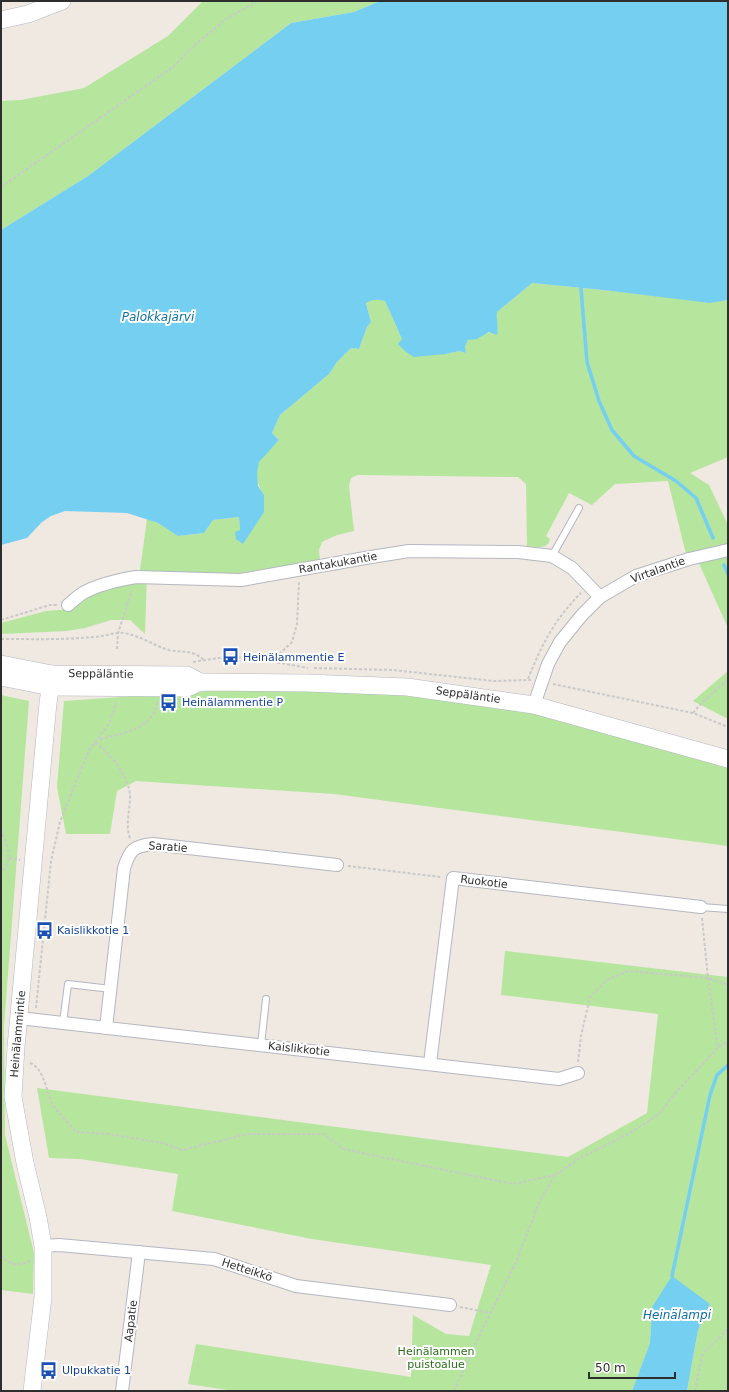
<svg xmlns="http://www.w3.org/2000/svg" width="729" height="1392" viewBox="0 0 729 1392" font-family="'DejaVu Sans',sans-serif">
<rect width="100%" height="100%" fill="#efe9e1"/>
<!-- green -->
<g fill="#b6e59e">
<path d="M201,1H380L354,12L291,23L88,176L1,230V101L21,100L84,88L168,36L202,2Z"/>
<path d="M532,283L603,290L710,302L728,300V457L690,473L709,485L728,525V548L687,558L668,481L615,484L592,505L569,493L546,536L550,539C548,550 536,547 527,546L526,484L518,477L357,475L351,478L349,486L354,531L337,535L322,542L319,550L320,560L241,573H147L145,634L130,620H111L85,628L67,631L1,634V623L46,611L74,609L89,593L131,581L140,570L147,519L158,523L178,536L204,533L213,520L239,517L240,530L236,539L264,496C258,486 253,473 259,462C262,455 273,446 279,440L272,433L280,415L329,374L337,362L351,348L359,349L367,327L371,322L366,302C373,299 378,299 385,301L402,339L446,354L459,351L466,353L465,347L468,340C479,338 487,332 498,330L496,320L497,312Z"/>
<path d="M728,552V628L697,559Z"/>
<path d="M728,671V719L693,701Z"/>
<path d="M252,688L369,690L548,715L728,768V846L334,794L136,781L117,791L110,834H66L57,787L64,701Z"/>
<path d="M1,695L29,701L4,1026L5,1135L34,1253L33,1294L1,1290Z"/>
<path d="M505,951L728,977V1391H687L698,1330L710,1304L652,1307L650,1343L632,1391H234L188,1384L196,1344L411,1377L413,1315L446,1334L469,1336L491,1265L312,1239L172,1211L178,1174L80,1159L49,1158L37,1088L568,1157L647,1113L658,1014L501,995Z"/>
</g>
<!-- water -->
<g fill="#75cff0">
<path d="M380,1H728V300L710,303L603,290L532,283L497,312C496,320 499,328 497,335L489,332L477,339L468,340L465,347L466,353L459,351L446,354L414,357L406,352L398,344L402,339L385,301C378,299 372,299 366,303L371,322L367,327L359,349L351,348L337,362L329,374L280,415L272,433L279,440L259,462L257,473L258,486L264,495V512L243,544L236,539L235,532L240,530L239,517L213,520L204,533L178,536L158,523L127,513L65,511L51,516L42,522L27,538L1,545V230L88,176L291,23L354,12Z"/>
<path d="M672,1276L710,1304L698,1330L687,1391H632L650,1343L652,1307Z"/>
</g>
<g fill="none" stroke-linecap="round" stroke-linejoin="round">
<!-- stream -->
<g stroke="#75cff0" stroke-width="3.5">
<path d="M581,288L587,362L599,401L612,430L634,456L676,481L696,498L713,538"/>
<path d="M724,565L728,574"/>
<path d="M672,1276L710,1095L717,1075L728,1065"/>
</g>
<defs>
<g id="lane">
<path d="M552,556L579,508"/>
<path d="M701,907L728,909"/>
<path d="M63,1023L68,984L111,989"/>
<path d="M261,1045L266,999"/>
</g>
<g id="street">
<path d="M68,605C73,601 78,596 83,593C99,584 118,580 136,577L241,580L371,557L409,551L518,552L552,556L572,568L600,597"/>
<path d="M534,705L548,664L560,642L582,615L600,597L636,576L689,559L728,550"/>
<path d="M19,1018L559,1079L578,1073"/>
<path d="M106,1028L124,868C130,850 133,846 153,844L337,865"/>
<path d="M430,1063L453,878L701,907"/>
<path d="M43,1246L59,1245L214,1259L296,1286L450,1305"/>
<path d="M122,1391L139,1252"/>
</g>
<g id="secondary">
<path d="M1,20L28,14L62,1"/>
<path d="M1,664L52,674L187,675L200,682"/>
<path d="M1,677L51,687L187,688L200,682L307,683L407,687L534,705L728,759"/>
<path d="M32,1391L43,1297V1246L38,1217L25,1163L13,1097L16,1047L48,703L52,674"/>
</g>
</defs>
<!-- lane casing -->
<use href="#lane" stroke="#b4b7c1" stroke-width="8"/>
<!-- street casing -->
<use href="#street" stroke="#b4b7c1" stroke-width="14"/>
<!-- secondary casing -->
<use href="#secondary" stroke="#b4b7c1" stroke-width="18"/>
<!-- path -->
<g stroke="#c9c9c9" stroke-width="2" stroke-dasharray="3 2" stroke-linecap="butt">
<path d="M1,187L173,67L196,44L226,19L258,1"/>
<path d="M1,620L50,605H57"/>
<path d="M1,639C32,639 62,640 93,637C103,637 113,632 123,633C140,635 154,646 169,650C184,653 191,649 204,660"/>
<path d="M117,649L118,633L132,590"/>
<path d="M272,661L292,642L297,624L299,581"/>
<path d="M193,662L226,657L253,658L308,668"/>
<path d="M314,668L393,670L494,681L531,680"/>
<path d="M528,679C542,644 554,620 581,593"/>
<path d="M553,684L693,713L728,727"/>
<path d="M693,713L699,706L728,679"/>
<path d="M100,739C116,735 140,731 151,717C155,713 156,708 157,703H159"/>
<path d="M95,743C110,751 130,779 130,796C130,812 125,823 130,839"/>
<path d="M1,830C7,843 14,862 1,872"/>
<path d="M9,858L20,860"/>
<path d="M348,866L441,877"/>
<path d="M702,918L708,978L718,1048"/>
<path d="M36,1008L51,861L60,822L89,750L107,727L113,713L116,702"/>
<path d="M578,1062L581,1036L590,997L607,980L628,971L708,978L728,985"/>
<path d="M30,1063C44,1068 46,1091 52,1103C57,1112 69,1123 76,1132L109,1134L163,1143L182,1150L248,1134H324L343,1149L513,1184L555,1175"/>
<path d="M1,1255C11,1265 16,1267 30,1261"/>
<path d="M460,1307L490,1313"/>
<path d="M454,1391L480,1334L516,1262L539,1203L555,1175L580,1158L628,1134L649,1121L660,1113L676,1092L718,1048L728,1041"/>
<path d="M695,1391L696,1384L703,1353L728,1329"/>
</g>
<!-- lane -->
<use href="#lane" stroke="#fff" stroke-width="6"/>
<!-- street -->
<use href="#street" stroke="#fff" stroke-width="12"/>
<!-- secondary -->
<use href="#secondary" stroke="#fff" stroke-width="17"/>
</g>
<!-- icons -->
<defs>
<symbol id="bus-bare" viewBox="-9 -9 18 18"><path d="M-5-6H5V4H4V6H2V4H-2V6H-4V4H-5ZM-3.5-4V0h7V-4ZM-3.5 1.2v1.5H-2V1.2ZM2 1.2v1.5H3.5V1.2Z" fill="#1a4fb4" stroke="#fff" stroke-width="2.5" paint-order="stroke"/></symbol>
</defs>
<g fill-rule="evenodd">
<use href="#bus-bare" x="218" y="644" width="25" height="25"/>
<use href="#bus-bare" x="156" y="690" width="25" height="25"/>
<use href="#bus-bare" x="32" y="918" width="25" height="25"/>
<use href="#bus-bare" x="36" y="1358" width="25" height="25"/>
</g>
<g text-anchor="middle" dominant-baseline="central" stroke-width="4" stroke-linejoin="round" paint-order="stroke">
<!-- street labels -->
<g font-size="11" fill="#2e2e2e" stroke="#fff">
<text transform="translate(338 563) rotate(-10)">Rantakukantie</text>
<text transform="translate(658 570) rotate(-20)">Virtalantie</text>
<text transform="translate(101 674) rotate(1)">Seppäläntie</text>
<text transform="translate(468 695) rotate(8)">Seppäläntie</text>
<text transform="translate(168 847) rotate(4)">Saratie</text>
<text transform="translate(484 882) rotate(7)">Ruokotie</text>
<text transform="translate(18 1034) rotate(-85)">Heinälammintie</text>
<text transform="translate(299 1049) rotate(6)">Kaislikkotie</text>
<text transform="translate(247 1270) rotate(18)">Hetteikkö</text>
<text transform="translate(131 1321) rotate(-83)">Aapatie</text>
</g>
<!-- transit labels -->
<g font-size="11" fill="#164399" stroke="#fff" text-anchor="start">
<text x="243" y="657">Heinälammentie E</text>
<text x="182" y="702">Heinälammentie P</text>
<text x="57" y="930">Kaislikkotie 1</text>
<text x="62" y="1370">Ulpukkatie 1</text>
</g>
<!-- park labels -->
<g font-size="11" fill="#2c6e1b" stroke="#fff">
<text x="436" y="1351">Heinälammen<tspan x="436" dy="13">puistoalue</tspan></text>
</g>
<!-- water labels -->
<g font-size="12" font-style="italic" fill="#0d6fa3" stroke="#fff">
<text x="158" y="317">Palokkajärvi</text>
<text x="677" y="1315">Heinälampi</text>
</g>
</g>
<!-- border -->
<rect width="729" height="1392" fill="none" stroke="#2e2e2e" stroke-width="4"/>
<!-- scale -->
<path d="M589 1372v6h86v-6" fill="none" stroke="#2e2e2e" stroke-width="2"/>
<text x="595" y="1372" font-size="12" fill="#2e2e2e" stroke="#ffffff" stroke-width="3" paint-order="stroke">50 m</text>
</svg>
